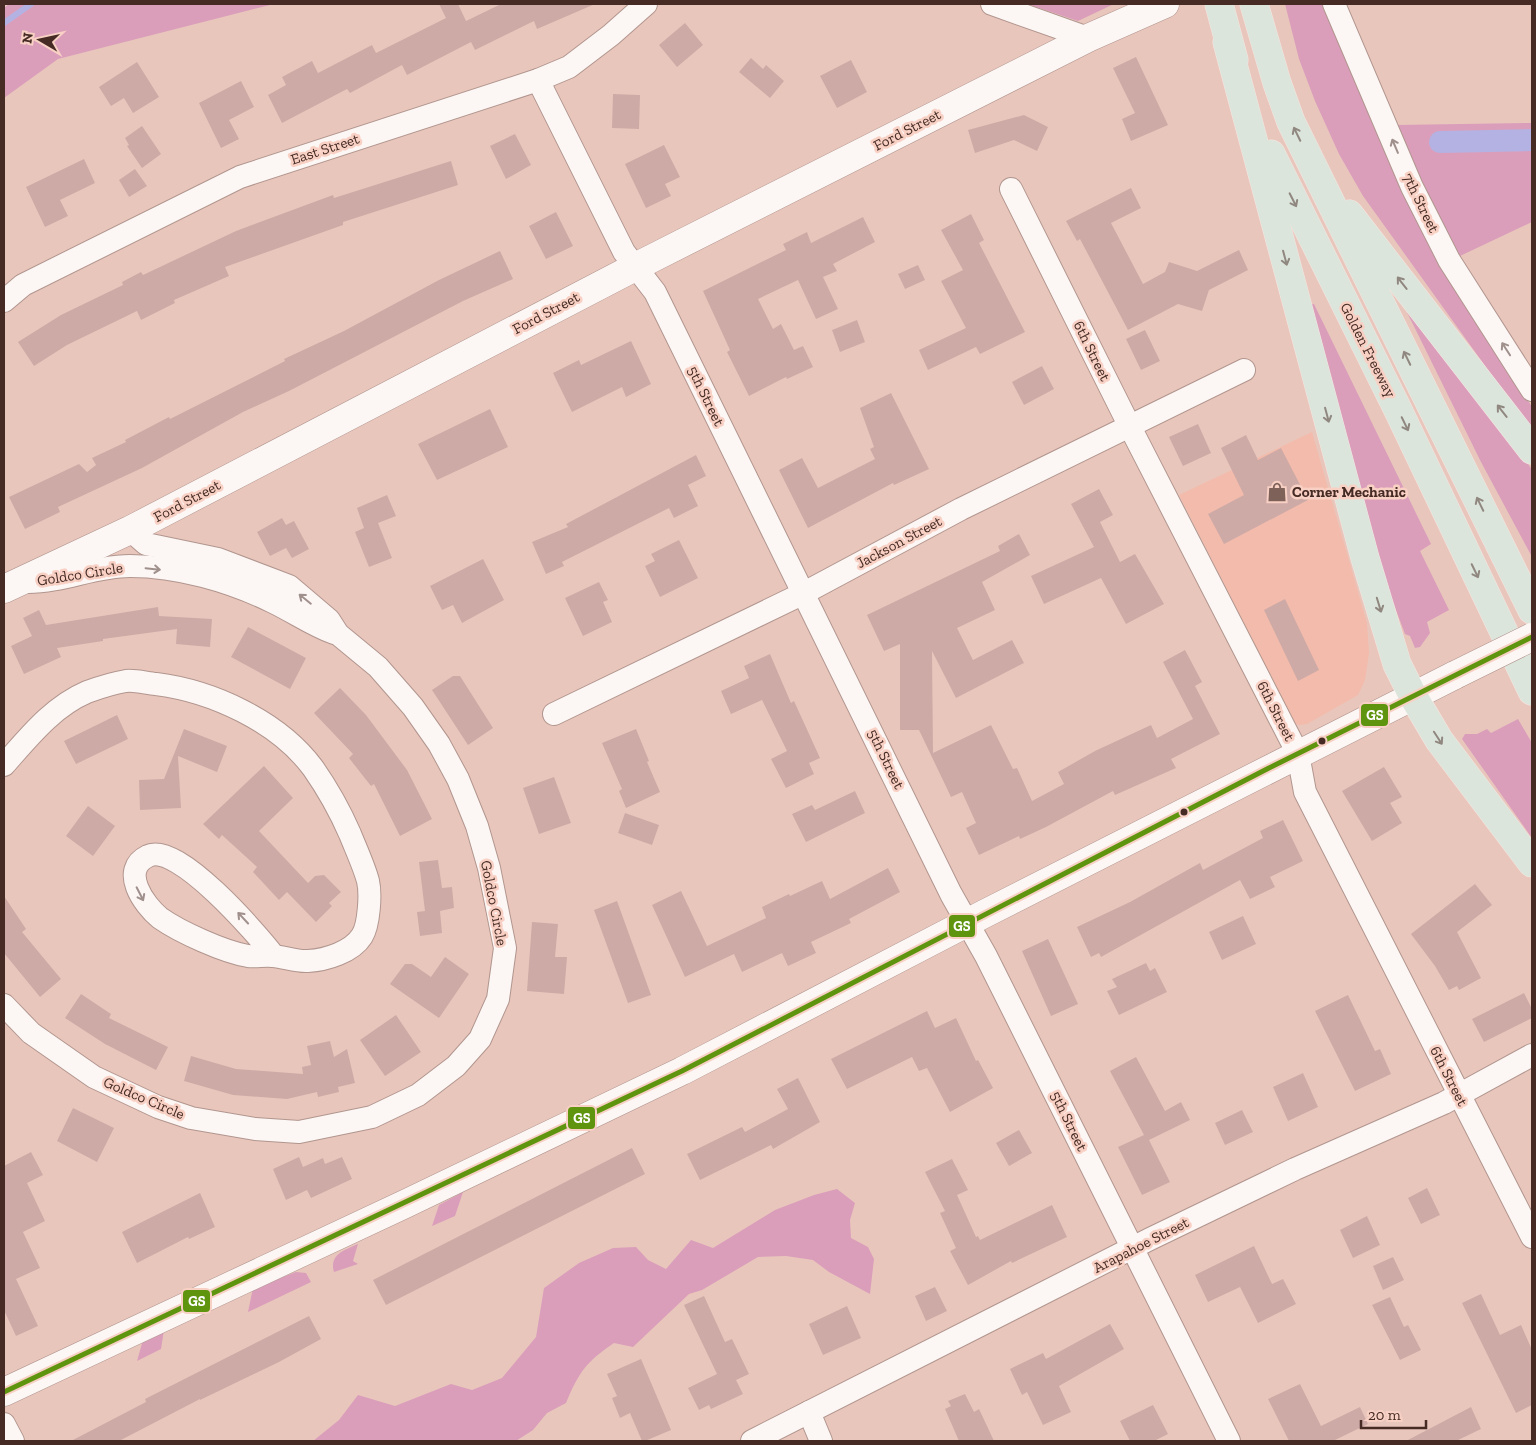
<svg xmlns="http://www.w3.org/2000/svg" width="1536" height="1445" viewBox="0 0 1536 1445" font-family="'Zilla Slab',serif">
<rect width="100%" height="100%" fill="#e9c6bc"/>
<!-- built -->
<path fill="#f3bbab" d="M1312,432L1367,623L1369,653L1365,680L1358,695L1307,724L1300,725L1295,724L1179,495Z"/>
<!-- green -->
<g fill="#da9ebb">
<path d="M9,4H274L58,59L4,98V8Z"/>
<path d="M1027,4H1114L1078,21Z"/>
<path d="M1285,4H1323L1472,311L1532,407V431L1363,196L1339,154L1315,101L1299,59Z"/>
<path d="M1532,123V222L1460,256L1426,194L1396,125Z"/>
<path d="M1397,292L1510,436L1532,470V557L1481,462Z"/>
<path d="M1314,304L1431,544L1420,551L1449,610L1427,622L1430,633L1420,647L1415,648L1410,636L1405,634L1371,544L1308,305Z"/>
<path d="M1518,719L1532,743V838L1462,739L1465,734H1477L1487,729L1491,733Z"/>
<path d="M837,1189L855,1203L850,1220L851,1238L868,1247L874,1259L870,1294L829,1272L813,1260L786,1256L758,1257L702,1290L689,1294L633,1347L614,1343C586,1362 579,1372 566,1403L547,1413L533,1430L516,1441H313L339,1420L358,1395L395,1406L451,1384L472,1390L502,1378L536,1337L544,1288L579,1263L613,1248L636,1247L648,1260L666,1269L691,1240L713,1248L775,1210L814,1195Z"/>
<path d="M463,1192L455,1216L432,1226L439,1205Z"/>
<path d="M358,1244L353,1261L358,1264L334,1272C329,1254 345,1250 358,1244Z"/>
<path d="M296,1272L306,1273L311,1282L248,1312L253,1288Z"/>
<path d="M164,1330L161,1349L137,1361L143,1340Z"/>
</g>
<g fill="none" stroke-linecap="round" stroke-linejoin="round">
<!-- stream -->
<path stroke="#b4b2e2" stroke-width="6" d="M4,23L31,4"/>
<!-- canal -->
<path stroke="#b4b2e2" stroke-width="22" d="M1440,142L1532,140"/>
</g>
<!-- building -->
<g fill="#ceaaa7">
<path d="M439,4H458L466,21L501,4H595L537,29L534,21L475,50L471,42L407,75L402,65L350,93L347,89L282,123L268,95L286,85L282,77L312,61L318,73L372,45L376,53L446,18Z"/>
<path d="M685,23L703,45L677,67L659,45Z"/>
<path d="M1136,57L1168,125L1131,141L1122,119L1135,113L1113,68Z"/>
<path d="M751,58L763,69L766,65L784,81L770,98L739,72Z"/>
<path d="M851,60L867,92L837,108L820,76Z"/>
<path d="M137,62L159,97L133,113L124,98L111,106L99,87Z"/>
<path d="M241,81L254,107L229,120L239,139L221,148L199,103Z"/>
<path d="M613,94L640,95L639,129L612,128Z"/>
<path d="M1024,115L1048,127L1037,151L1014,140L975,153L968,130Z"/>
<path d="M142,126L161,154L142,168L127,146L129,145L125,138Z"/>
<path d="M515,134L531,165L506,179L490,146Z"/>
<path d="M664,145L680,177L665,184L671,196L646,208L625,164Z"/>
<path d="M84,159L95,183L60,200L68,216L45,227L26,187Z"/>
<path d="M451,161L458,185L343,222V225L225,267L229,276L174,300L175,303L141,320L137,311L67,345L34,366L18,342L61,315L123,285L122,282L141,272L143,275L236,231L333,195L334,198Z"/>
<path d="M135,169L147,186L129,197L119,180Z"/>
<path d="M1131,188L1141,208L1111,223L1143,284L1165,272L1169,262L1197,271L1239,250L1248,270L1209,290L1202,311L1178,304L1128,330L1080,239L1077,241L1066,221Z"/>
<path d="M556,212L573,246L546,259L529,226Z"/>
<path d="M971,214L984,240L979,243L1025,332L980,354L976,347L928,370L919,350L966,328L941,281L963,270L941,230Z"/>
<path d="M863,217L875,242L833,264L837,271L823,277L838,309L816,319L798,280L758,299L773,329L781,324L794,350L803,346L813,367L787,379L786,377L749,396L727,352L730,350L703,291L786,250L783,244L807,232L811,243Z"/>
<path d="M500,251L513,279L463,301L289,391L243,412L142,468L58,507L60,512L25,529L9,497L79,464L87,472L96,465L92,458L126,442L125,440L169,417L170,419L285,361L284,359L344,331L439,280Z"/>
<path d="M918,265L925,280L905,289L898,274Z"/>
<path d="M857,320L865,342L840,352L832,330Z"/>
<path d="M1145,330L1160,361L1141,370L1126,339Z"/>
<path d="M631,341L651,384L626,397L622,387L572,412L553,373L579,360L581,365Z"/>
<path d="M1042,366L1054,389L1024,405L1012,382Z"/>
<path d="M891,393L929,469L894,485L893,483L808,528L779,470L802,458L818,488L875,459L870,449L874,447L860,408Z"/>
<path d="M490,409L508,447L437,480L418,444Z"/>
<path d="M1198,424L1211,453L1183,466L1169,437Z"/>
<path d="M1246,435L1258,460L1281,448L1308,500L1224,544L1208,514L1244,495L1221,448Z"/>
<path d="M696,455L706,476L688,485L698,506L674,518L669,508L562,562L564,566L546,574L532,542L568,527L566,524Z"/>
<path d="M1099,489L1113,515L1100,522L1120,562L1135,554L1164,604L1126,624L1101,578L1044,604L1031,576L1094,547L1071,504Z"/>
<path d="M387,495L396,516L378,523L392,558L369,567L355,532L364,528L357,508Z"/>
<path d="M282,518L286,525L294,521L309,549L292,558L286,548L270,556L257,532Z"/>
<path d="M1019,534L1030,555L982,582L995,610L957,628L973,660L1012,640L1024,663L956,698L932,651L933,753L991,725L1013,769L1017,768L1032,801L1064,784L1058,772L1095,751L1151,725L1157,738L1193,719L1163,662L1185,650L1202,682L1195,686L1220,734L1171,759L1176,768L1115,795L1113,791L1046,827L1020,839L1019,836L979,855L966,828L976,823L962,792L951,797L919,730H900V644L884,651L867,615L1000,551L998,546Z"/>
<path d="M679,540L698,578L660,597L645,566L655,561L651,554Z"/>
<path d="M483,559L504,600L462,623L453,605L442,610L430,586Z"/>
<path d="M599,582L608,600L603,602L612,622L583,636L565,598Z"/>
<path d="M1285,599L1319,670L1298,681L1264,610Z"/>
<path d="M158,607L159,616L212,619L210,647L176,644L177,629L103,639V641L57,648L61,657L24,674L11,646L32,636L23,618L39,610L46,625Z"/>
<path d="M248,627L306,658L290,689L231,657Z"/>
<path d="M770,654L791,703L794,701L820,758L809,763L814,774L786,788L771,759L787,751L762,700L731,714L721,691L749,678L744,666Z"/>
<path d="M453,676H460L493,728L468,745L432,690Z"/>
<path d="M340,688L366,715L407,770L432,819L400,836L374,784L371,786L349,758L353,754L314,713Z"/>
<path d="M117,715L128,739L76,764L64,741Z"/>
<path d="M184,729L227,746L217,772L178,756L181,808L140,810L139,780L164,779Z"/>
<path d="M636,729L649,761L647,762L660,792L626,808L619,791L622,789L602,743Z"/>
<path d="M264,766L293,798L259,831L308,883L315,876L324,875L341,892L329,903L332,906L316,922L287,892L279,900L253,872L257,867L222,835L219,839L203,824Z"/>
<path d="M1384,767L1402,797L1390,803L1402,823L1372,841L1342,791Z"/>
<path d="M554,777L571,823L539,834L523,788Z"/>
<path d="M855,791L865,813L806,842L792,814L812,805L815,810Z"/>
<path d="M88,806L115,826L93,856L66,836Z"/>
<path d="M625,813L659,825L652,845L618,833Z"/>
<path d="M1283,820L1303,861L1270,877L1275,887L1250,899L1240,880L1101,957L1099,953L1091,957L1077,927L1130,902L1200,863L1203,870L1263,838L1260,831Z"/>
<path d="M438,860L442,888L452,887L454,908L440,911L442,933L420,936L417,912L425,911L419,862Z"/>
<path d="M888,868L900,892L849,919L851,923L811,942L816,953L788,966L782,953L742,972L734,954L685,977L652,905L681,891L707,946L766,918L762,907L789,894L790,896L822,881L830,899Z"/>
<path d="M1475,884L1492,905L1457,932L1481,978L1459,990L1457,986L1449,990L1435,966L1411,934Z"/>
<path d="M4,896L26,929L22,932L61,979L40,997L4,953Z"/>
<path d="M617,901L651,995L628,1003L594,910Z"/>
<path d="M1243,916L1256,944L1222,960L1209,932Z"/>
<path d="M532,922L558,924L555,957H567L564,994L527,991Z"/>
<path d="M1048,939L1078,1004L1051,1016L1022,951Z"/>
<path d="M445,957L469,974L439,1018L390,984L405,964H412L431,977Z"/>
<path d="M1146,963L1150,971L1155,968L1167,992L1119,1015L1107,991L1117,987L1112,979Z"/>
<path d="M1524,993L1532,1009V1018L1484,1042L1472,1019Z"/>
<path d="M81,994L111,1014L109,1018L168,1047L156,1070L105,1044L65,1018Z"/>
<path d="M1348,995L1375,1051L1380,1049L1391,1074L1355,1091L1315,1011Z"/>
<path d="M927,1011L935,1028L956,1018L976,1061L978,1060L993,1088L950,1112L927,1068L919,1071L912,1057L847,1089L831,1059Z"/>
<path d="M396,1015L421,1052L385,1076L360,1040Z"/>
<path d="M330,1041L334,1057L347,1049L355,1083L338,1087L339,1092L318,1097L317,1092L287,1099L233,1095L184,1081L191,1056L236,1069L303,1074L302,1067L311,1065L307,1046Z"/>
<path d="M1136,1057L1165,1111L1181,1102L1190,1120L1149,1140L1170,1182L1142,1195L1118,1147L1144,1135L1110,1071Z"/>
<path d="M1303,1073L1318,1107L1288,1121L1273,1087Z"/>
<path d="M798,1078L820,1122L773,1149L771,1145L700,1180L687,1154L742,1127L745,1132L788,1109L777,1089Z"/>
<path d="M73,1108L114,1128L97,1162L57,1141Z"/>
<path d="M1242,1110L1253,1132L1225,1145L1215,1123Z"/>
<path d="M1019,1130L1032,1153L1009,1166L996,1143Z"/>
<path d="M632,1148L645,1174L386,1305L373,1280Z"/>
<path d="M31,1152L43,1175L27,1183L45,1221L23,1232L40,1268L16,1279L38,1326L16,1336L4,1310V1166Z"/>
<path d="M299,1157L303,1167L323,1158L325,1164L342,1157L352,1179L311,1198L307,1190L286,1200L273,1169Z"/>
<path d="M952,1159L968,1190L957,1195L976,1237L978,1236L980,1240L1052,1205L1067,1237L1012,1263L1011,1261L968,1285L950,1251L956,1248L940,1213L945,1211L925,1172Z"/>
<path d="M1427,1188L1440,1215L1421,1224L1408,1198Z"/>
<path d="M200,1193L215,1227L189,1239L188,1237L137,1263L122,1232Z"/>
<path d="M1367,1216L1380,1245L1353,1258L1340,1230Z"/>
<path d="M1254,1246L1272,1284L1283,1279L1296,1304L1258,1323L1240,1287L1208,1302L1195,1275Z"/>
<path d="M1393,1257L1404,1280L1383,1290L1373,1266Z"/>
<path d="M935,1287L947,1311L926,1321L915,1296Z"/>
<path d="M1481,1294L1500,1335L1521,1325L1532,1350V1405L1516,1413L1462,1303Z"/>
<path d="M704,1296L725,1342L732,1339L749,1374L736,1380L743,1394L711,1409L709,1405L699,1410L688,1388L717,1374L684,1305Z"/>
<path d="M1390,1297L1404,1327L1408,1325L1421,1350L1400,1360L1372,1305Z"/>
<path d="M847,1306L861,1338L823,1355L809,1324Z"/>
<path d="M309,1316L321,1339L279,1362L200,1400V1399L119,1441H71L146,1402L145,1399Z"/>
<path d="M1110,1324L1124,1349L1059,1386L1071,1412L1043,1425L1027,1392L1022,1395L1010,1369L1043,1353L1046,1359Z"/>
<path d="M641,1359L671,1430L645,1441H642L630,1413L620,1418L612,1398L617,1396L607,1374Z"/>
<path d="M1300,1384L1321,1426L1360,1407L1368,1424L1333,1441H1289L1268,1399Z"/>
<path d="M965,1394L974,1412L979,1409L994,1441H959L945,1409L951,1406L948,1401Z"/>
<path d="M1153,1405L1168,1434L1154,1441H1130L1120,1421Z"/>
<path d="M1471,1407L1481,1429L1456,1441H1406Z"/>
</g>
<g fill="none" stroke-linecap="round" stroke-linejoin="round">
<defs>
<g id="street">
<path d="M992,4L1088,38"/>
<path d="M1334,4L1412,187L1449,260L1532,390"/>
<path d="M538,80L624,252L655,292L951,894L986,956L1229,1441"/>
<path d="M1011,189L1129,425L1298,754L1305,792L1532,1237"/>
<path d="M4,301L23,285L240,177L538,80L569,67L611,35L646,4"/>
<path d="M28,582C63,582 95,566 130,566C178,566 230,581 273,602C294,612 312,625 334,633"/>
<path d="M554,714L804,593L961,509L1244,370"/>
<path d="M4,765C28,738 52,707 87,692C98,688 113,683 126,681C135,680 146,683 156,684C212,691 278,721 313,768C327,788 340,811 350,834C356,849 364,866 368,881C371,894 369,925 362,936C352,952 326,960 308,961C297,962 285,957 273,956C265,955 256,957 248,956C224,952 180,932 160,918C144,905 119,870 148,856C177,841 257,934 274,956"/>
<path d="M4,1005L31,1033L94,1077L158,1107L191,1118L255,1129L299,1132L372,1117L418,1095L456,1066L480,1039L498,999L505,948L489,868L477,826L458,779L439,744L413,707L378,667L338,634L329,620L289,586L218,559L146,544L130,530"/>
<path d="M809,1412L821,1441"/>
<path d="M4,1424L13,1441"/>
<path d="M752,1441L1150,1239L1295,1169L1444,1103L1532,1055"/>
</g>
<g id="secondary">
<path d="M4,589L130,530L637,266L1088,38L1165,4"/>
<path d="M4,1392L405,1204L682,1071L984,914L1455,675"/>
</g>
<g id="highway">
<path d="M1219,4L1234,60"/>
<path d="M1254,4L1277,83L1291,122L1532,610"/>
<path d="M1227,42L1365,558L1397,664L1413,696L1439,740L1532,863"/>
<path d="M1271,154L1398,410L1532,691"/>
<path d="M1349,214L1532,450"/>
</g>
</defs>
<!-- street casing -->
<use href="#street" stroke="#b1968e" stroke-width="24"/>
<!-- secondary casing -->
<use href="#secondary" stroke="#b1968e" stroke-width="29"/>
<!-- highway casing -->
<use href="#highway" stroke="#f5e5e1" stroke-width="29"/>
<!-- street -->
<use href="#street" stroke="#fcf6f5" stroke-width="22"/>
<!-- secondary -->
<use href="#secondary" stroke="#fcf6f5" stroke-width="28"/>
<!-- highway -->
<use href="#highway" stroke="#dce5db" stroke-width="28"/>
<defs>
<path id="secondary-bridge" d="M1455,675L1532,637"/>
</defs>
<!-- secondary-bridge casing -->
<use href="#secondary-bridge" stroke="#b1968e" stroke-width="29" stroke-linecap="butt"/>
<!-- secondary-bridge -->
<use href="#secondary-bridge" stroke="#fcf6f5" stroke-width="28"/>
<defs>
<path id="bus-1" d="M4,1392L682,1071L1267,769L1532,637"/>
</defs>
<!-- bus-1 casing -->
<use href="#bus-1" stroke="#f8d0c4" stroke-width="9"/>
<!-- bus-1 -->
<use href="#bus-1" stroke="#5f940f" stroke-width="5"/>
</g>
<!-- one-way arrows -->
<defs><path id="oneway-shaft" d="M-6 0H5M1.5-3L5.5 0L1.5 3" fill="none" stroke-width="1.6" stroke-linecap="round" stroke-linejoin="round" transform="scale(1.25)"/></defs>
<g stroke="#908880">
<use href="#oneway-shaft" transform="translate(1297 134) rotate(-116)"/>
<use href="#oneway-shaft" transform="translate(1293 200) rotate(63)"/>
<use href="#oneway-shaft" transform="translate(1285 258) rotate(75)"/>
<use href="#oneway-shaft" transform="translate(1402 283) rotate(-128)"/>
<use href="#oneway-shaft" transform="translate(1407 358) rotate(-116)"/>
<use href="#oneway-shaft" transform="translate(1502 411) rotate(-128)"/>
<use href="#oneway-shaft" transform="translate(1327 415) rotate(75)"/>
<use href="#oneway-shaft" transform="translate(1405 424) rotate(64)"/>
<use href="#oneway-shaft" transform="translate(1480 504) rotate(-116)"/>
<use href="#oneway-shaft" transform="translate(1475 571) rotate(64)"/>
<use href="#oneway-shaft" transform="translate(1379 605) rotate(73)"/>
<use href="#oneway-shaft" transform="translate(1438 738) rotate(57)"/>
</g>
<g stroke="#a0908c">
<use href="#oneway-shaft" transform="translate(1395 146) rotate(-113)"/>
<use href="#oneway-shaft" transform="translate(1506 349) rotate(-123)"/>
<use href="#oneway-shaft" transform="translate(153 569) rotate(6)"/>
<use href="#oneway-shaft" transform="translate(305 599) rotate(-141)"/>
<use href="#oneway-shaft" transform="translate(140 894) rotate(63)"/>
<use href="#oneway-shaft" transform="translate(243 918) rotate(-133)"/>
</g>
<!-- icons -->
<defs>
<symbol id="shop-bare" viewBox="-9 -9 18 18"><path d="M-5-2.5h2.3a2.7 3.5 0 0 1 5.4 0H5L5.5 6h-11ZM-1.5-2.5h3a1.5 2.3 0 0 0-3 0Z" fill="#7e6159" stroke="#f8d0c4" stroke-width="2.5" paint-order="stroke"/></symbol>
</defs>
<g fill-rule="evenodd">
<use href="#shop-bare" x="1263" y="478" width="28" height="28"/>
</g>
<!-- markers -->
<g fill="#452b24" stroke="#f8d0c4" stroke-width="2">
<circle cx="1322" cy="741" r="4.5"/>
<circle cx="1184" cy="812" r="4.5"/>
</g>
<g text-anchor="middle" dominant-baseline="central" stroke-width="5" stroke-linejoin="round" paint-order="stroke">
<!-- street labels -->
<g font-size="15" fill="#452b24" stroke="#f8d0c4">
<text transform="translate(907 130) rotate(-27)">Ford Street</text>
<text transform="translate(325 149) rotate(-18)">East Street</text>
<text transform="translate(1421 203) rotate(64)">7th Street</text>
<text transform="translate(546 313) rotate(-28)">Ford Street</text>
<text transform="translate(1368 350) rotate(63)">Golden Freeway</text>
<text transform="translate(1092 351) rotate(64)">6th Street</text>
<text transform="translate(706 396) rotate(64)">5th Street</text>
<text transform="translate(187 501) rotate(-28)">Ford Street</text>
<text transform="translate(899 542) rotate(-28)">Jackson Street</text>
<text transform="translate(80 574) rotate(-9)">Goldco Circle</text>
<text transform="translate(1276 711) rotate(63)">6th Street</text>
<text transform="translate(886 759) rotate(64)">5th Street</text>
<text transform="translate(494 903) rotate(79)">Goldco Circle</text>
<text transform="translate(1449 1076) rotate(63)">6th Street</text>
<text transform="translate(144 1098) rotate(23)">Goldco Circle</text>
<text transform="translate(1069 1121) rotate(64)">5th Street</text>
<text transform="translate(1141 1245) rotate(-27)">Arapahoe Street</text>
</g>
<!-- poi labels -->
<g font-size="15" font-weight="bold" fill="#452b24" stroke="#f8d0c4" text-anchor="start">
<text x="1292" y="492">Corner Mechanic</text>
</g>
</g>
<g stroke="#f8d0c4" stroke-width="2">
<rect x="1360" y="703" width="29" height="24" rx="5" fill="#5f940f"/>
<rect x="948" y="914" width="28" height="24" rx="5" fill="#5f940f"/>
<rect x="567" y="1106" width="29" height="24" rx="5" fill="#5f940f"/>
<rect x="182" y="1289" width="29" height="24" rx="5" fill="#5f940f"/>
</g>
<g font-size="14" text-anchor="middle" font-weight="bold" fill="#fff">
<text x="1375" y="720">GS</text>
<text x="962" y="931">GS</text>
<text x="582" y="1123">GS</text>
<text x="197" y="1306">GS</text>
</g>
<!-- border -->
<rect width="1536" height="1445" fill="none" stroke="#452b24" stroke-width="10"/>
<!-- north arrow -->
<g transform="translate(40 40) rotate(279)" stroke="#f8d0c4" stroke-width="4" paint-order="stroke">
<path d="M0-4L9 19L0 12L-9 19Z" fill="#452b24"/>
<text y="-8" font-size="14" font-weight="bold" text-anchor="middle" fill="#452b24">N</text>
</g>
<!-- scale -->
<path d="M1361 1420v8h65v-8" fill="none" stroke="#452b24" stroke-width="2.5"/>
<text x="1368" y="1420" font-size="15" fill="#452b24" stroke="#f8d0c4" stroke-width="4" paint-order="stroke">20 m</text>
</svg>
